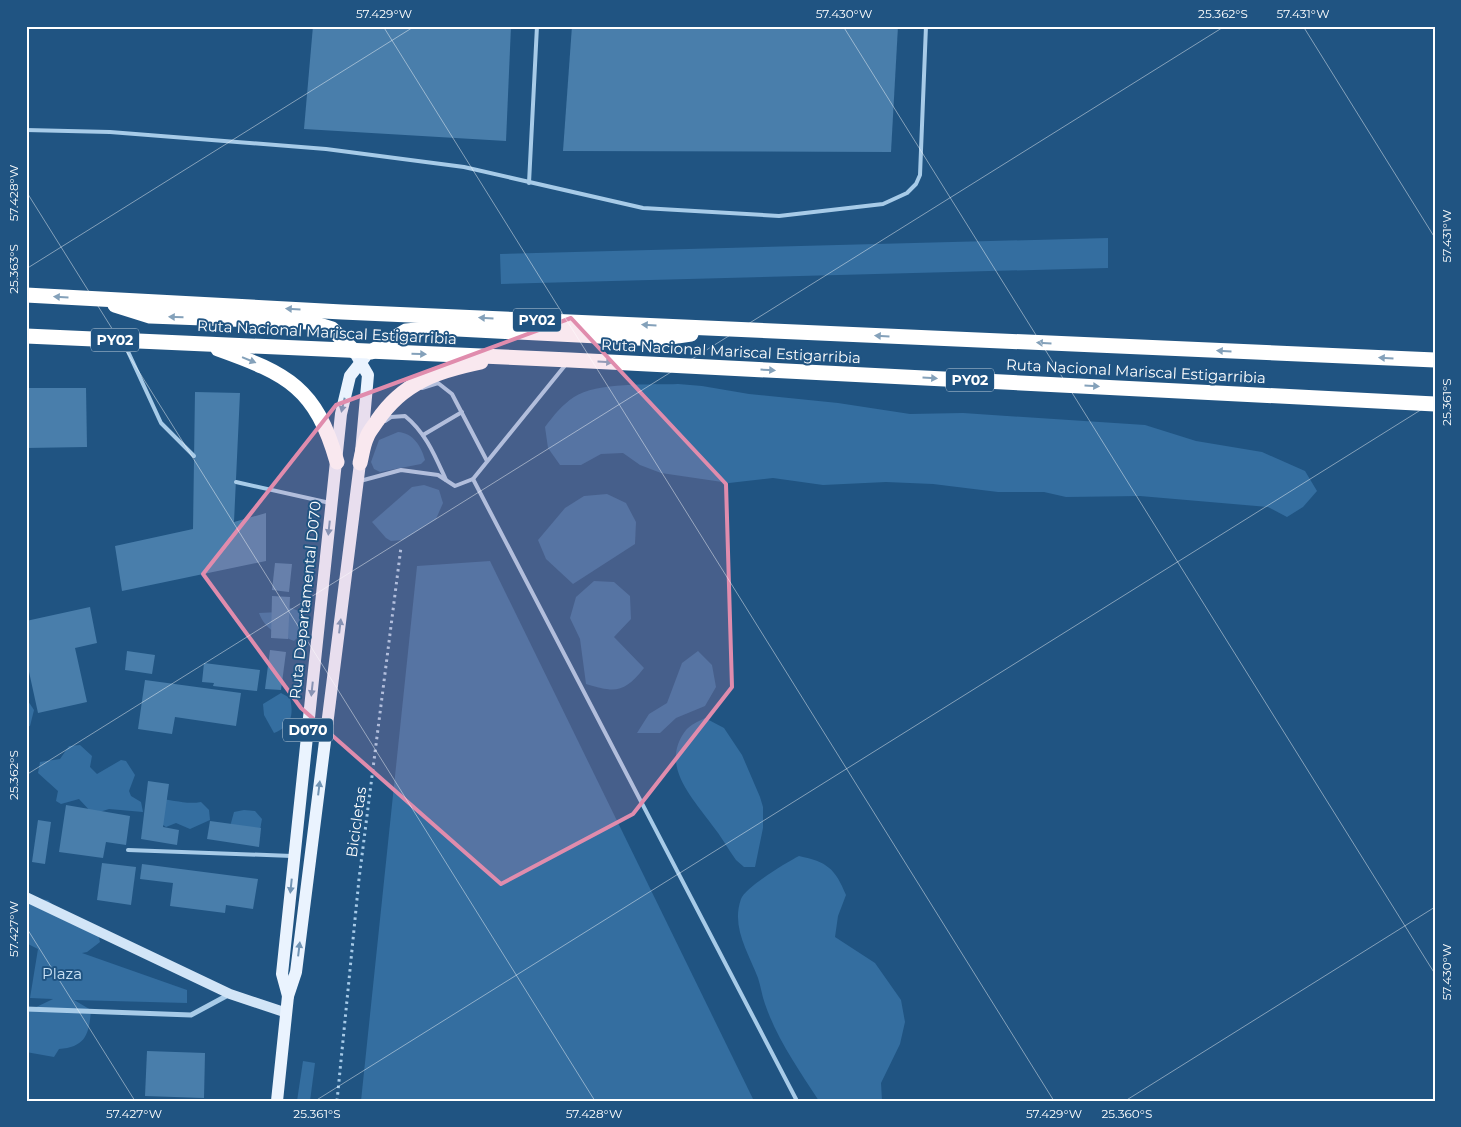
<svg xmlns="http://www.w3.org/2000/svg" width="1461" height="1127" viewBox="0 0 1461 1127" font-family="Montserrat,sans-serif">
<rect width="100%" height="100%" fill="#205482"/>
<!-- green -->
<g fill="#346ea0">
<path d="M1108,238V268L501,284L500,254Z"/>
<path d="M678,384L702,386L749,394L838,403L910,414L963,413L1145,425L1196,441L1262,452L1305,471L1317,491L1303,507L1287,517L1268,507L1140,496L1066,497L1044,492H998L933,484L886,482L823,485L773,478L729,483L661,473L640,465L623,453L601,454L581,465H560L548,448L545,427C554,415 562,405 574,397C596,382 651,385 678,384Z"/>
<path d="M398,432C413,433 421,446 425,460L421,464L380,472L374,469L371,462L379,440Z"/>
<path d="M424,485L439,490L443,503L436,519L403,540L391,541L386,538L372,522L412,487Z"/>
<path d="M607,494L626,503L636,522L635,544L573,584L546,559L538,540L565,508L584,496Z"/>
<path d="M490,561L754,1101H361L417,566Z"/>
<path d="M594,581L614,582L630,596L631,619L614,637L644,668C624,693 616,693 586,684L580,639L570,618L576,597Z"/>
<path d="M288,607L299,611L302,621V633L294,641C278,634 265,630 259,613L279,612Z"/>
<path d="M698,651L712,665L716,687L705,706L676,718L660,733H637L649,714L667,703L682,663Z"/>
<path d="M281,693L290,698C294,716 291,726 274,733L264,715L263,704Z"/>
<path d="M26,698L34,710L30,726L26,727Z"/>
<path d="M705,718L724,728L742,755L760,797L763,807V828L755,867H744L736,860C728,849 721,836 712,825C692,797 659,765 686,730C690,725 699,721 705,718Z"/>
<path d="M80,745L92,756L90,767L97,774L121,760L126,761L135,775L129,791L131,796L141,802L143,812L109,809L93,814L79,799L61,804L56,801L58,791L38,773L40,762L60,759L69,746Z"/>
<path d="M157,799C172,799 185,805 201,802L209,810L210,820L190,829L176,823L166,827L156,820Z"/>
<path d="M244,810L255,811L262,819L260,830L228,834L234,812Z"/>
<path d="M799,856C827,862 835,868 846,895L838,916L835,937L875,963L901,1000L905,1022L900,1044L881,1083L882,1101H819C799,1070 777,1039 765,1004C762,996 761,987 758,978C748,952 731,927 741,899C746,887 787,862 799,856Z"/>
<path d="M37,899L48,900L71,924L87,921L96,926L100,942L87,952L82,953L187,990V1003L74,1000L91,1010C89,1034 86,1047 59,1049L54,1057L26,1052V1012L53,999L30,998L38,949L26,943V903Z"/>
<path d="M303,1061L315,1063L310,1101H297Z"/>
</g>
<!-- building -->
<g fill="#497eab">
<path d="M313,26H511L506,141L304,129Z"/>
<path d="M572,26H898L891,152L563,151Z"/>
<path d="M26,388H86L87,447L26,448Z"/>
<path d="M195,392L240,393L234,522L266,513V561L122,591L115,546L193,529Z"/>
<path d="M275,563L292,564L289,592L272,590Z"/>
<path d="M272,596L290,597L288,639L271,638Z"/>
<path d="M90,607L97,643L75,648L87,702L38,713L26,658V621Z"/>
<path d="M270,650L286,652L281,690L265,689Z"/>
<path d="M127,651L155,655L152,674L125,670Z"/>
<path d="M204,663L260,670L257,691L213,686L214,683L202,682Z"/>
<path d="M145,680L241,693L236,726L175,717L172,734L138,729Z"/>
<path d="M148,781L169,784L163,827L179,830L177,845L141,839Z"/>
<path d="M66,805L130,816L126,845L106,842L103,858L59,852Z"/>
<path d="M38,820L51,822L45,864L32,862Z"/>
<path d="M210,821L261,828L259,847L207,839Z"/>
<path d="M102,863L136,867L131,905L97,900Z"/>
<path d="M142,864L258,879L253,909L226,905L225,913L170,906L173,883L140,879Z"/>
<path d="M147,1051L205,1053L204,1098L145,1096Z"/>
</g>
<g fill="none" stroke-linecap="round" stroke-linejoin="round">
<!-- path -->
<path stroke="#a7cbe8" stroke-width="3" stroke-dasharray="2.5 4" stroke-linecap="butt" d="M337,1101L359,879L401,547"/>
<!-- lane -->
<g stroke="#a7cbe8" stroke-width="4">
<path d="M26,130L110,132L326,149L464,167L643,208L779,216L883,204L907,193L916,184L920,175L926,26"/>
<path d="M529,183L537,26"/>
<path d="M125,345L161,423L194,456"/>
<path d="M422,388L438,383L452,394L487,461"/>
<path d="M385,421L391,417L405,416C426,433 435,456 446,480"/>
<path d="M423,435L462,412"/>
<path d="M473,479L797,1101"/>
<path d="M360,481L401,470L438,475L455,486L473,479L567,363"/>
<path d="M236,482L330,503"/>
<path d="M128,850L292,856"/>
</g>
<!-- street -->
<path stroke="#a7cbe8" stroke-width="5" d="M26,1009L191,1015L230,994"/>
<!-- secondary -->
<path stroke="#d2e5f7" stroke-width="10" d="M26,897L230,994L287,1013"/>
<!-- primary -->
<g stroke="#eaf3fe" stroke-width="12">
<path d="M288,996L282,974L341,414L350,376L365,357"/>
<path d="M277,1101L288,996L296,972L360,463L368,375L354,351"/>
</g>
<!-- highway -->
<g stroke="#fff" stroke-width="15">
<path d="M26,295L342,312L1435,360"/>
<path d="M115,305L150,316L309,322L332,329L354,351"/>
<path d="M26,336L570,360L1435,404"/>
<path d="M218,349C288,374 316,388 337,462"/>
<path d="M371,352L406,331L438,328L657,339L691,334"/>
<path d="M360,463C362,455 363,445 367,437C369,431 374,426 377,421C403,382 438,371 481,362"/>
</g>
</g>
<!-- one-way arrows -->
<defs><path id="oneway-solid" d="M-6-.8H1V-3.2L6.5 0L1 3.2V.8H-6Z" transform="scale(1.25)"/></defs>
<g fill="#84a1ba">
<use href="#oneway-solid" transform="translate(61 297) rotate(-177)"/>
<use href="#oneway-solid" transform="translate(293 309) rotate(-177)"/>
<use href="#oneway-solid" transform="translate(176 317) rotate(-178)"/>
<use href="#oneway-solid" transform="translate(486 318) rotate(-177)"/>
<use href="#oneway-solid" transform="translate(649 325) rotate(-177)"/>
<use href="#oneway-solid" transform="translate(882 336) rotate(-177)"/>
<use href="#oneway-solid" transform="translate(1044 343) rotate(-177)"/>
<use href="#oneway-solid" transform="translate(1224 351) rotate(-177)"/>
<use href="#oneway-solid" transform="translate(419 354) rotate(2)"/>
<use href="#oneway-solid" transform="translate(1386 358) rotate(-177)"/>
<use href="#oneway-solid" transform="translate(249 360) rotate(22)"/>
<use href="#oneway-solid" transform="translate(605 362) rotate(3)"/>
<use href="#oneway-solid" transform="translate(768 370) rotate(3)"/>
<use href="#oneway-solid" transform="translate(930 378) rotate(3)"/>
<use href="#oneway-solid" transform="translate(1092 386) rotate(3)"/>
</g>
<g fill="#7194b4">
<use href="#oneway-solid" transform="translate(343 405) rotate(103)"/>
<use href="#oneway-solid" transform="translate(329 528) rotate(96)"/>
<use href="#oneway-solid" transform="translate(340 626) rotate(-83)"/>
<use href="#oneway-solid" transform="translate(312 689) rotate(96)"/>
<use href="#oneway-solid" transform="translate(319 788) rotate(-83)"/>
<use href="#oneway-solid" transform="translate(291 886) rotate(96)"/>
<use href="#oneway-solid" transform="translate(299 949) rotate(-83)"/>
</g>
<!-- marked area -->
<path fill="#e08cad" fill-opacity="0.2" stroke="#e08cad" stroke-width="4" stroke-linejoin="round" d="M571,318L726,484L732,687L633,814L501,884L301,708L203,574L336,405Z"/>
<!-- ticks -->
<path fill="none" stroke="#fff" stroke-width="1" stroke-opacity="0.45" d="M383,26L1054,1101M843,26L1435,974M1303,26L1435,238M26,191L595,1101M26,269L415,26M26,775L1225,26M26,927L135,1101M315,1101L1435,401M1125,1101L1435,907"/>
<g text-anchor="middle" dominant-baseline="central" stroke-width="4" stroke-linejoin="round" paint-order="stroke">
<!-- shield labels -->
<g fill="#205482" stroke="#bcccda" stroke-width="1">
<rect x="513" y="308.5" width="48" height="23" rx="4"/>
<rect x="91" y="328.5" width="48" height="23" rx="4"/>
<rect x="946" y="368.5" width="48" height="23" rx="4"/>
<rect x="283" y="718.5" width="50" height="23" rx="4"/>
</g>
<g font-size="14" font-weight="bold" fill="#fff">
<text x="537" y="320">PY02</text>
<text x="115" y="340">PY02</text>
<text x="970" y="380">PY02</text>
<text x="308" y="730">D070</text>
</g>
<!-- street labels -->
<g font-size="15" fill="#fff" stroke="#205482">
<text transform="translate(327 332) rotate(3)">Ruta Nacional Mariscal Estigarribia</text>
<text transform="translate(731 351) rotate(3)">Ruta Nacional Mariscal Estigarribia</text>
<text transform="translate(1136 371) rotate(3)">Ruta Nacional Mariscal Estigarribia</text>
<text transform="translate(305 600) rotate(-84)">Ruta Departamental D070</text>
<text transform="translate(356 822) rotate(-82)">Bicicletas</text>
</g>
<!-- park labels -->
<g font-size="15" fill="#cbe3f6" stroke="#205482">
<text x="62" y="973">Plaza</text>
</g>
</g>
<!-- border -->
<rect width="1461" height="1127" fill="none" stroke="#205482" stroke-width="55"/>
<rect x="28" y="28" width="1406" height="1072" fill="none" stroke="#fff" stroke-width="2"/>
<g font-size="12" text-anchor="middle" fill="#fff">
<text x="384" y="18">57.429°W</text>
<text x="844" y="18">57.430°W</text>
<text x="1223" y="18">25.362°S</text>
<text x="1303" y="18">57.431°W</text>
<text transform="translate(14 193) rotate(-90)" y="4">57.428°W</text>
<text transform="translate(1447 236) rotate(-90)" y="4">57.431°W</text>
<text transform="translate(14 269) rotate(-90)" y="4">25.363°S</text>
<text transform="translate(1447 402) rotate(-90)" y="4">25.361°S</text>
<text transform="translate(14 775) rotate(-90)" y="4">25.362°S</text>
<text transform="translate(14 929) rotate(-90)" y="4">57.427°W</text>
<text transform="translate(1447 972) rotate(-90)" y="4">57.430°W</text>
<text x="134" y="1118">57.427°W</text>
<text x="317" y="1118">25.361°S</text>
<text x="594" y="1118">57.428°W</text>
<text x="1054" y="1118">57.429°W</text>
<text x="1127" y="1118">25.360°S</text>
</g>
</svg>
